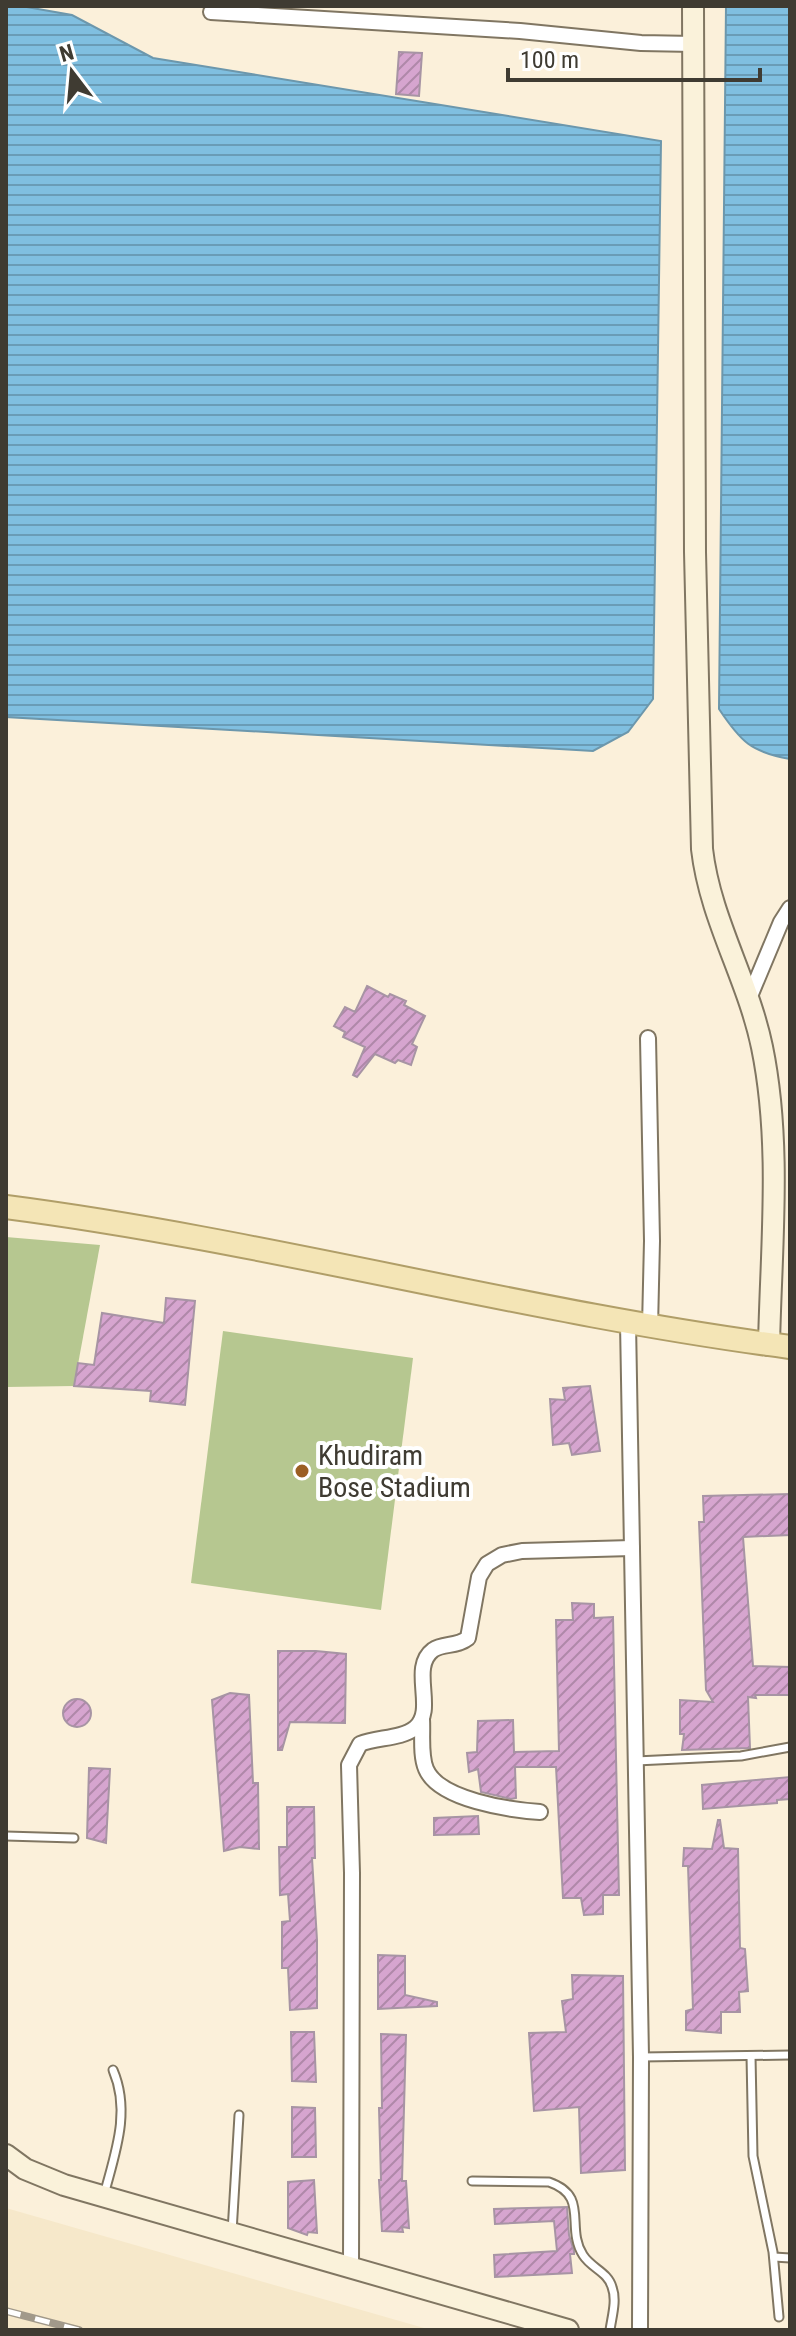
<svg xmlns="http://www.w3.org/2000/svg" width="796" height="2336" viewBox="0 0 796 2336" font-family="'Roboto Condensed',sans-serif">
<defs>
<pattern id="water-rules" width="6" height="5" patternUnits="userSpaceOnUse" patternTransform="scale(2)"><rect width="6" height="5" fill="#80bfe0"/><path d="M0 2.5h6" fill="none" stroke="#6a9cb6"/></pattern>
<pattern id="building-hatch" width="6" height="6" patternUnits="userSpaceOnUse" patternTransform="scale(2)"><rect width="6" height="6" fill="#d6a5cf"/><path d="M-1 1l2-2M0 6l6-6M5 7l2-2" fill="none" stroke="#af88a9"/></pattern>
</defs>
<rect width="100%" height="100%" fill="#fbf0da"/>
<!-- built -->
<path fill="#f6e8ca" d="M6,2208L431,2330H6Z"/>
<!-- green -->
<g fill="#b6c790">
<path d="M6,1237L100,1245L74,1386L6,1387Z"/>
<path d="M223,1331L413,1358L381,1610L191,1583Z"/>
</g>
<!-- water -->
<g fill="url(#water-rules)" stroke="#6c97ac" stroke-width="2">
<path d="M6,6H21L72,15L153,58L661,141L653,699L628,732L593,751L6,717Z"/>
<path d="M726,6H790V759C751,752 741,742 719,709Z"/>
</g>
<!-- building -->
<g fill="url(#building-hatch)" stroke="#a794a4" stroke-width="2">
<path d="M399,52L422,53L419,96L396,94Z"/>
<path d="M367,986L388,997L390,994L406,1001L404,1005L425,1016L412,1044L417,1047L411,1065L398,1060L395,1063L375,1054L357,1077L353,1075L365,1047L343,1037L345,1032L334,1026L345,1007L355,1012Z"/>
<path d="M166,1298L195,1301L185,1405L150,1401L151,1391L74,1386L78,1363L94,1365L102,1313L164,1323Z"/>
<path d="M590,1386L600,1451L572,1455L569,1443L553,1445L550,1399L565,1400L563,1388Z"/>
<path d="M790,1494V1535L743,1537L753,1666L790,1667V1695H755L756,1698L748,1697L750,1748L682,1750L684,1734H680V1700L713,1702L706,1690L699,1522H704L703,1496Z"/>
<path d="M572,1603L594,1604V1618L613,1617L619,1895H603V1914L584,1915L581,1898H563L556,1767H515L516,1798L511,1799L481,1792L478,1769L469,1772L467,1753L477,1752L478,1721L513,1720L514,1752L559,1751L556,1620H573Z"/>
<path d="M278,1651H316L346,1654L345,1723L290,1722L282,1750H278Z"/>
<path d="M230,1693L249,1695L253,1783H258L259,1849L240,1847L224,1851L212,1700Z"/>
<circle cx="77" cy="1713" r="14"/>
<path d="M89,1768L110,1769L106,1843L87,1838Z"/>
<path d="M790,1777V1799L777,1800V1803L703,1809L702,1785Z"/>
<path d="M287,1807H314L315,1858H312L317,1940V2008L290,2010L288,1968H282V1922L290,1921L288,1894L280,1895L279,1847H287Z"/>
<path d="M478,1816L479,1834L434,1835V1818Z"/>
<path d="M718,1820H720L724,1848L738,1849L740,1948L745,1949L748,1991L739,1992L740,2012H721V2033L686,2030V2011L693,2009L688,1866H683L684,1848L712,1849Z"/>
<path d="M378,1955L405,1956V1995L437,2002V2006L378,2009Z"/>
<path d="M572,1975L623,1976L625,2170L581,2173L579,2107L534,2111L529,2033L566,2032L562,2001L573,1999Z"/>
<path d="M291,2032H314L316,2082L292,2081Z"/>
<path d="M381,2034L406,2035L402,2181H406L409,2228L402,2227L403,2232L382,2231L379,2180H381L379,2108H382Z"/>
<path d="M292,2107L315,2108L316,2157H292Z"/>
<path d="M314,2180L317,2233L308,2232L307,2235L288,2228V2182Z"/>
<path d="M567,2207L569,2235L574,2251V2254H570L572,2273L495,2277L494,2255L557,2251L554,2221L495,2224L494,2209Z"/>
</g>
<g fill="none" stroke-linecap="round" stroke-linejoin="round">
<defs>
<g id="lane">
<path d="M636,1761L741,1756L790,1747"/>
<path d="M6,1836L74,1838"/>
<path d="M751,2056L753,2156L773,2252L779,2317"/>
<path d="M641,2057L790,2055"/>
<path d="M472,2181L549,2182C590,2196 565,2227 583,2255C591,2268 608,2272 612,2287C617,2300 612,2316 610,2330"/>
<path d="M104,2195C115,2153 131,2112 113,2070"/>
<path d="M232,2232L239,2115"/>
<path d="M774,2257L790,2258"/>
</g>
<g id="street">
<path d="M211,12L520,31L641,43L694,44"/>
<path d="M748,1001L781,922L790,908"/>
<path d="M648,1038L652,1241L650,1327"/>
<path d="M628,1323L641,2057L640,2330"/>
<path d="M422,1719C423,1734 420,1755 426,1769C439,1800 510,1810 540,1812"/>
<path d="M351,2269L352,1873L349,1765L360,1744C377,1737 401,1739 415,1728C437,1710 409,1668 433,1650C443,1643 457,1647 468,1638L479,1577L487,1564L502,1555L522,1551L632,1548"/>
</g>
<g id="secondary">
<path d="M693,6L695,552L702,849C710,919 748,979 762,1047C782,1144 771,1247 769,1345"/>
<path d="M6,2155L25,2169L64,2185L568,2330"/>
</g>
<path id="primary" d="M6,1207C269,1241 527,1313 790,1347"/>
</defs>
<!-- lane casing -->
<use href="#lane" stroke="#807662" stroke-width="11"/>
<!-- street casing -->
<use href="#street" stroke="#807662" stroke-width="18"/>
<!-- secondary casing -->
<use href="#secondary" stroke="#807662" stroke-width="24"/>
<!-- primary casing -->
<use href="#primary" stroke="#b09e68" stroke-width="26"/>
<!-- lane -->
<use href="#lane" stroke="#fff" stroke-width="7"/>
<!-- street -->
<use href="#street" stroke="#fff" stroke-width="14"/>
<!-- secondary -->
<use href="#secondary" stroke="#faf2da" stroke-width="20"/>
<!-- primary -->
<use href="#primary" stroke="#f4e5b6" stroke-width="22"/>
<defs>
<path id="rail" d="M6,2311L79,2330"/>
</defs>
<!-- rail casing -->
<use href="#rail" stroke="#a1998a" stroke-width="8"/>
<!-- rail -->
<use href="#rail" stroke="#fff" stroke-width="5" stroke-dasharray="15" stroke-linecap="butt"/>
</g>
<!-- markers -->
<circle fill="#9b5e23" stroke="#fff" stroke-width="3" cx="302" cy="1471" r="8"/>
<g text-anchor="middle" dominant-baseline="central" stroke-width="8" stroke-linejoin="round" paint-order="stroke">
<!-- poi labels -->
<g font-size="28" fill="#3f3b32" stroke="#fff" text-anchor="start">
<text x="318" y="1455">Khudiram<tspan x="318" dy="32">Bose Stadium</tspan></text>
</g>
</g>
<!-- border -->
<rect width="796" height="2336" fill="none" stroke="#3f3b32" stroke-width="16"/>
<!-- north arrow -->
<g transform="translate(72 72) rotate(344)" stroke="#ffffff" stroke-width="6" paint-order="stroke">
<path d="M0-6L14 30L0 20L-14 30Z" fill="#3f3b32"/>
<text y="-12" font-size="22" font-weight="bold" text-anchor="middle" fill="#3f3b32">N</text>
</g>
<!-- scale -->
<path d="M508 68v12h252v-12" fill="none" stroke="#3f3b32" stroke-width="4"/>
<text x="520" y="68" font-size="24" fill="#3f3b32" stroke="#ffffff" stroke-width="6" paint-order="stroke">100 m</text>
</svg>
